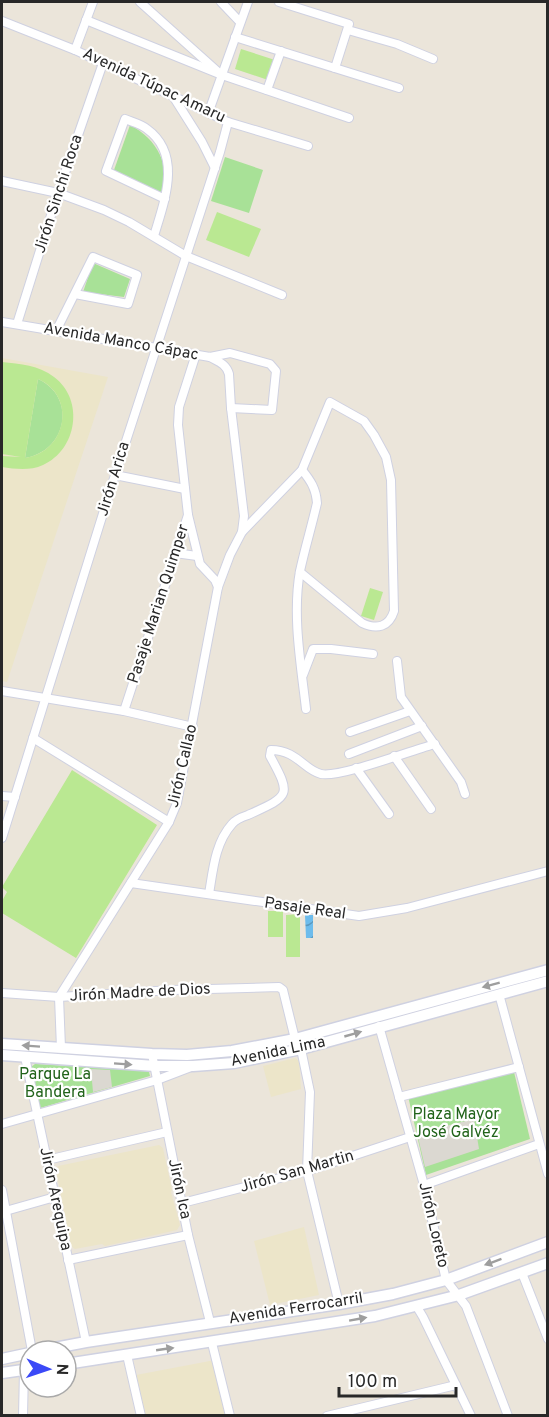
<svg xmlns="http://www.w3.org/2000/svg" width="549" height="1417" viewBox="0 0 549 1417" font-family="Overpass,sans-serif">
<defs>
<pattern id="water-waves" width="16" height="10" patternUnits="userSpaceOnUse" patternTransform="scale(1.5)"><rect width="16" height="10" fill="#6dbcec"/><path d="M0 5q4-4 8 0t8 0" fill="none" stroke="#5a99bf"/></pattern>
</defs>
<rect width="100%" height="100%" fill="#ebe5da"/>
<!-- education -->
<g fill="#ece5c9">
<path d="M2,358L108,377L7,682L2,681Z"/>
<path d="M295,1058L299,1061L301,1089L271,1097L263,1066Z"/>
<path d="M159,1145L163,1148L172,1190L171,1192L180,1225L177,1230L105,1246L102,1244L75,1249L71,1246L56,1171L58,1166Z"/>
<path d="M304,1227L319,1295L270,1305L254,1241Z"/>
<path d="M215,1360L227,1415H144L136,1375Z"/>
</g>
<!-- green -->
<g fill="#a8e197">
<path d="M130,125C157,139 172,166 161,195L114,170Z"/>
<path d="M225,157L263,170L249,213L211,201Z"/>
<path d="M93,263L130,279L124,297L83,292Z"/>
<path d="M38,379C77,397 67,451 25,458Z"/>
<path d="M35,1064L146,1070L149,1072L150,1076L40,1108L31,1067Z"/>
<path d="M514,1072L530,1139L426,1175L408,1096Z"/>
</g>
<!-- pitch -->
<g fill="#bae892" fill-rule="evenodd">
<path d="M241,49L275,60L268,80L235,69Z"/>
<path d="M217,212L261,229L249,257L206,240Z"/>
<path d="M2,362C20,364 39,365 54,377C85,400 77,450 43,465C30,471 15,469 2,467V456L21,457L2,454ZM38,379C77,396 67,452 25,458Z"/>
<path d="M370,588L383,592L374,620L361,616Z"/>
<path d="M72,770L157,825L76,958L2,913V901L7,892L2,887Z"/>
<rect x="268" y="911" width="15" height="26"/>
<path d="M300,914V957H286V915Z"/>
</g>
<!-- plaza -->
<g fill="#dbd8d1">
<path d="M91,1069L110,1070L112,1087L93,1092Z"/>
<path d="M474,1119L479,1149L425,1167L417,1133Z"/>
</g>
<!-- water -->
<path fill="url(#water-waves)" d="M305,915H313V938H306Z"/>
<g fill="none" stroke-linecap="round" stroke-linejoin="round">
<defs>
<g id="street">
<path d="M140,2L217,71"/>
<path d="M221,2L240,22"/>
<path d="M279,2L349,24L335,68"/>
<path d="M86,20L222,75L349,118"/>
<path d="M2,21L75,50L228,122L308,146"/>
<path d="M348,30L397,44L433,59"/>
<path d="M235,37L399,88"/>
<path d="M75,50L93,2"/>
<path d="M267,90L281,51"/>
<path d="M173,96L202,142L215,168"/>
<path d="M209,111L248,2"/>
<path d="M2,181L58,193L104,210L129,222L186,256L282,295"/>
<path d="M154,236C164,202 183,155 147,129C141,124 132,122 125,119L106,171L165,199"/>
<path d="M2,322L210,357L230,353L270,364L276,371L272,410L231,408"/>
<path d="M17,324L58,193L103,63"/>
<path d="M56,331L93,257L137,275L128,304L75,294"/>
<path d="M302,470C311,481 316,489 317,503C312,525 305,548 300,571C292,615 301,665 306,709"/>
<path d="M115,475L185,489"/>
<path d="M188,515L200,564L215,580L218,587"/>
<path d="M242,532L302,470L330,402L364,421L374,435L386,457L391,480L394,611C389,627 377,630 362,623L300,572"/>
<path d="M175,553L197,556"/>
<path d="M397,661L401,697L461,782L465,794"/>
<path d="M303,675L313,649H331L373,654"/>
<path d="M2,691L124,711L193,727"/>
<path d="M124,711L188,515L178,425L179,407L196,354"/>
<path d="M350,732L410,711"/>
<path d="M33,738L169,822"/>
<path d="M349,754L422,726"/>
<path d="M394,756L431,809"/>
<path d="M356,768L389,814"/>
<path d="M2,796L15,797"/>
<path d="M2,838L115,475L220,152L228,122"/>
<path d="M131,883L359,916L407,908L548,871"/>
<path d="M209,894C213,870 215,843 232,824C236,819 242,817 248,815C290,796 292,796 270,756L271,750C297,750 304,770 321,774C339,778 413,750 435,744"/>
<path d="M2,993L59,997L172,990L279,987L283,990L295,1039L301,1049L310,1092L307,1171L339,1304"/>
<path d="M499,994L548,1174"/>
<path d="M379,1026L424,1185L446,1280L466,1306L508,1416"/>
<path d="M61,1048L59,997L169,822L177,803L218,587L230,555L242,532L244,516L231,408L229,374C226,364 219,362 210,357"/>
<path d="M152,1054L188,1235L210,1322"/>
<path d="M25,1057L86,1342"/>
<path d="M399,1097L519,1067"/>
<path d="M2,1124L157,1080L191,1067"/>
<path d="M47,1160L167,1132"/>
<path d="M424,1185L539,1144"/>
<path d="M2,1190L32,1351"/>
<path d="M182,1203L307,1171L410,1137"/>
<path d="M2,1212L55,1197"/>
<path d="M68,1260L188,1235"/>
<path d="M522,1273L548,1339"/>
<path d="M417,1307L423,1317L471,1416"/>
<path d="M212,1343L230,1416"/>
<path d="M127,1355L141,1416"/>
<path d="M23,1416L24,1370"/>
<path d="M327,1416L456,1385"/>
</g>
<g id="secondary">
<path d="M2,1044L152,1054L187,1055L232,1051L295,1039L548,970"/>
<path d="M2,1055L155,1066H193L234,1063L301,1049L548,981"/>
<path d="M39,1351L86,1342L339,1304L393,1294L446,1280L548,1242"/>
<path d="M2,1359L30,1353"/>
<path d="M66,1364L375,1316L459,1295L548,1263"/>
<path d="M2,1373L30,1369"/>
</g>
</defs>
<!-- street casing -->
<use href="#street" stroke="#cfd1e1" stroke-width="10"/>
<!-- secondary casing -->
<use href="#secondary" stroke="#cfd1e1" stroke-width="13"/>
<!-- street -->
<use href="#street" stroke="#fff" stroke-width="8"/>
<!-- secondary -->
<use href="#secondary" stroke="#fff" stroke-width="10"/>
</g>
<!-- one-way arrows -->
<defs><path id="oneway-solid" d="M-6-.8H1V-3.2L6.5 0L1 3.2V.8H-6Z" transform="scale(1.5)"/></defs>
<g fill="#9e9e9e">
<use href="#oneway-solid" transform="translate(491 985) rotate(165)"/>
<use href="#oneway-solid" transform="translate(353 1034) rotate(-16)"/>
<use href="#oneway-solid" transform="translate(31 1046) rotate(-176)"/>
<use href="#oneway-solid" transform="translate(123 1064) rotate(4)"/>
<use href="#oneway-solid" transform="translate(493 1262) rotate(160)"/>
<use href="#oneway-solid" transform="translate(358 1319) rotate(-10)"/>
<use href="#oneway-solid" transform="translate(165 1349) rotate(-8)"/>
</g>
<g text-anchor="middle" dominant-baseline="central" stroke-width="4.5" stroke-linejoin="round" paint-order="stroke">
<!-- street labels -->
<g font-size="16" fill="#282828" stroke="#fff">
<text transform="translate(154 86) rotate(25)">Avenida Túpac Amaru</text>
<text transform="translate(59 194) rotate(-72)">Jirón Sinchi Roca</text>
<text transform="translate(121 342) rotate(10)">Avenida Manco Cápac</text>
<text transform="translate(114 479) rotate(-73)">Jirón Arica</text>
<text transform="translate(159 604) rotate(-72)">Pasaje Marian Quimper</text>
<text transform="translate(183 766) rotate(-77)">Jirón Callao</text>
<text transform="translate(305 909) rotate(8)">Pasaje Real</text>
<text transform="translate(140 993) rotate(-3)">Jirón Madre de Dios</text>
<text transform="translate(278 1052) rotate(-12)">Avenida Lima</text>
<text transform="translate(297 1172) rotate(-16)">Jirón San Martin</text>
<text transform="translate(179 1189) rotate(78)">Jirón Ica</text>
<text transform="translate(55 1199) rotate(78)">Jirón Arequipa</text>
<text transform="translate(433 1225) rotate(77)">Jirón Loreto</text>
<text transform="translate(296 1309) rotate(-9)">Avenida Ferrocarril</text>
</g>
<!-- park labels -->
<g font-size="16" fill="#21631a" stroke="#fff">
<text x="55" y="1075">Parque La<tspan x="55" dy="18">Bandera</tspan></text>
<text x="456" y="1115">Plaza Mayor<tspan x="456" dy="18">José Galvéz</tspan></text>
</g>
</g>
<!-- border -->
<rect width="549" height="1417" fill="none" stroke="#282828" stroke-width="6"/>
<!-- north arrow -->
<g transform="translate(48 1369) rotate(92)"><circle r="28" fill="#ffffff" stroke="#a9a9a9" stroke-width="1.5"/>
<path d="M0-4.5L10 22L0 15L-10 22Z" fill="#3b49f7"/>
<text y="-9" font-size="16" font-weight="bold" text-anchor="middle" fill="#282828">N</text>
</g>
<!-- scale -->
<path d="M339 1387v9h117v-9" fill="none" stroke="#282828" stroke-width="3"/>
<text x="348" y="1387" font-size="18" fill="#282828" stroke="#ffffff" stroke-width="4.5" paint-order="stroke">100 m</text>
</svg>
